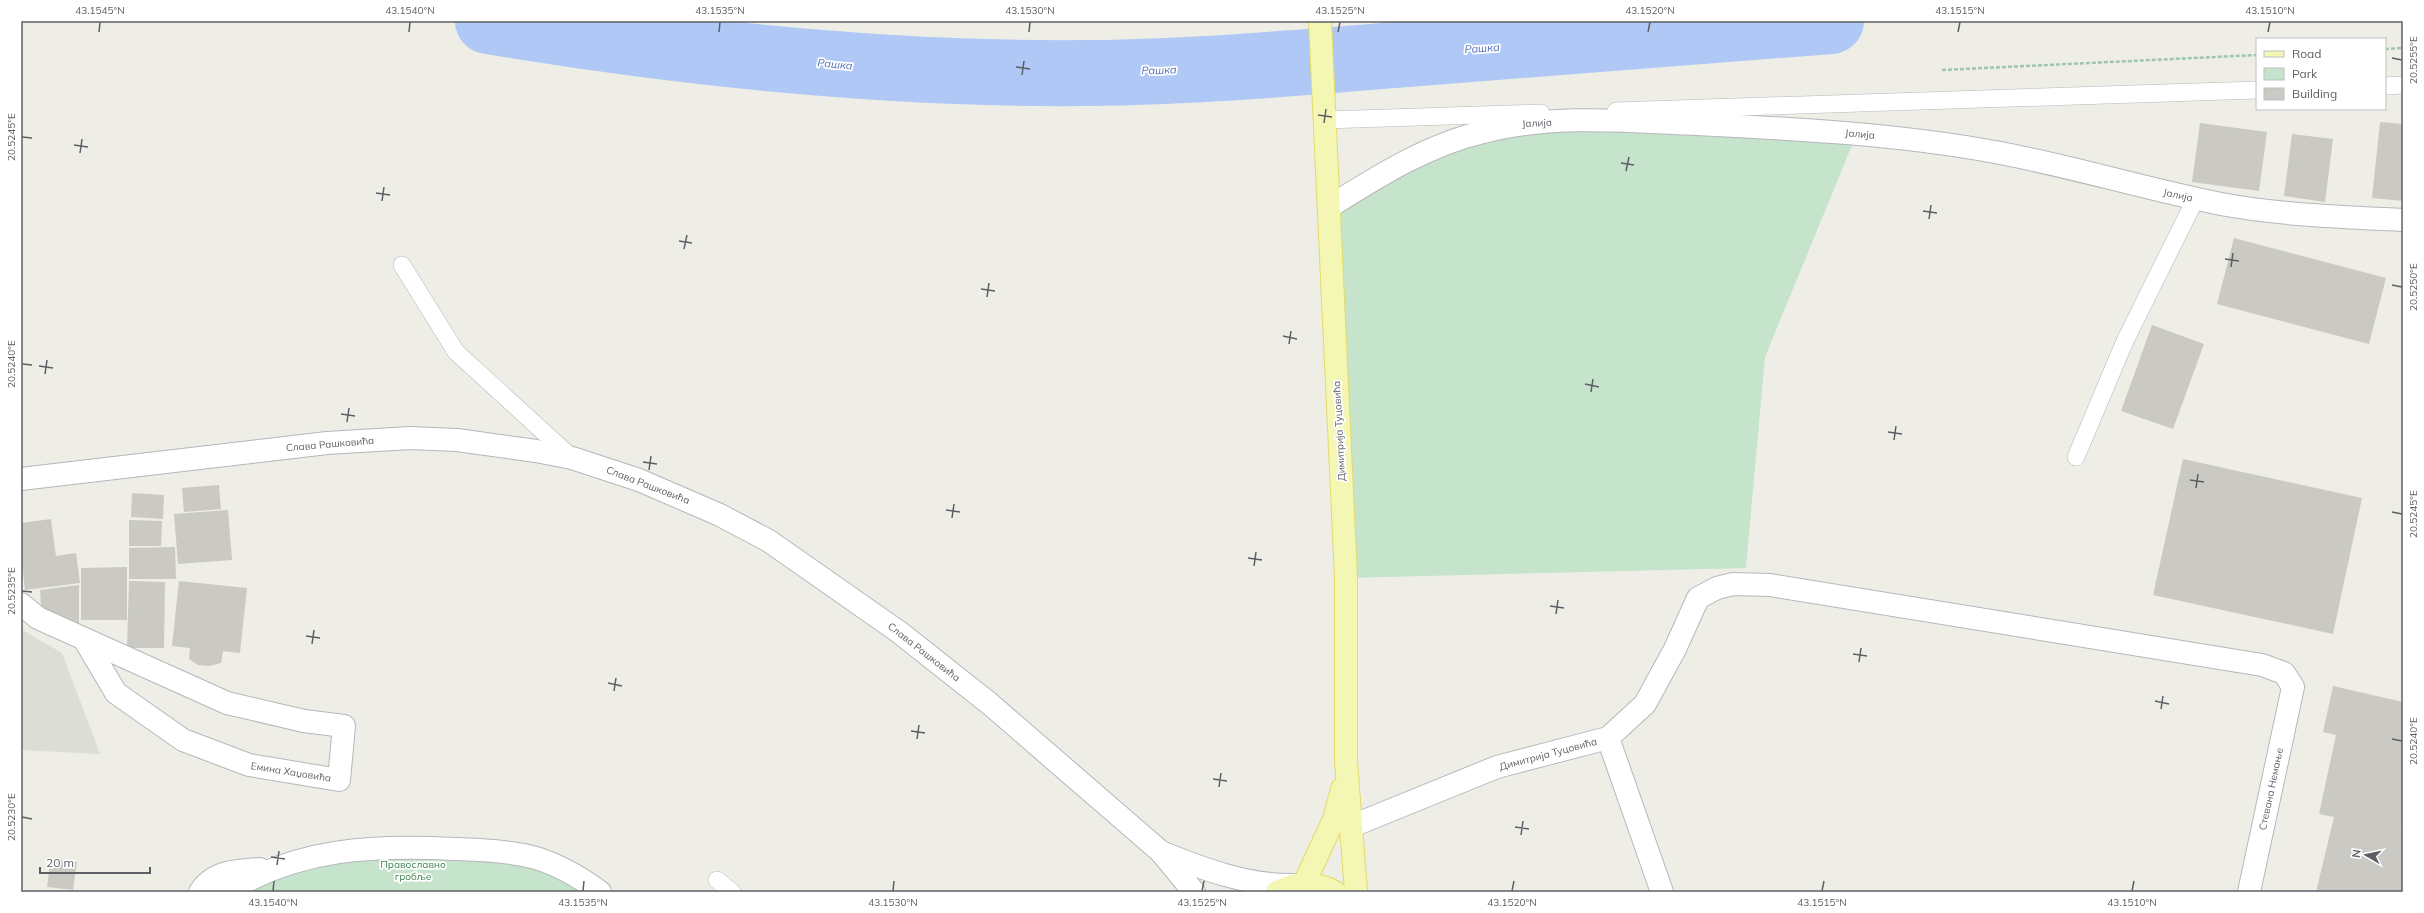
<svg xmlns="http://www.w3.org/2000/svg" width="2424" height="913" viewBox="0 0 2424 913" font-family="Mulish,sans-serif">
<rect width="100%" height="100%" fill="#eeeee6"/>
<!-- industrial -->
<path fill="#ddddd8" d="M21,629L62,653L100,754L21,750Z"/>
<!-- green -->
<g fill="#c6e3cc">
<path d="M1520,124L1857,133L1765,357L1746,568L1346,578L1329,207L1367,184Z"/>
<path d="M483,850L600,892H227L273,868Z"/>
</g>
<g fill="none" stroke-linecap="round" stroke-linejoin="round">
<!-- river -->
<path stroke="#afc8f6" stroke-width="66" d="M488,21C686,54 887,75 1088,73C1199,72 1309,62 1419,53C1557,43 1694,32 1831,21"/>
</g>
<!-- building -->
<g fill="#cac9c3">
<path d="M2380,122L2403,124V201L2372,198Z"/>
<path d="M2200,123L2267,132L2259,191L2192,182Z"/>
<path d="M2292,134L2333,139L2325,202L2284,196Z"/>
<path d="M2234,238L2386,278L2369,344L2217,304Z"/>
<path d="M2152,325L2204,344L2173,429L2121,411Z"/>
<path d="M2183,459L2362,498L2333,634L2153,595Z"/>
<path d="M219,485L221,509L184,512L182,488Z"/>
<path d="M132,493L164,495L163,519L131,517Z"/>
<path d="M228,510L232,560L178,564L174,514Z"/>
<path d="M51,519L56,556L76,553L80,583L25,590L21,554V523Z"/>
<path d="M129,520L162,521L161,546H129Z"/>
<path d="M175,547L176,579H129V548Z"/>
<path d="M127,567V620H81V568Z"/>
<path d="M129,581L165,582L164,648H127Z"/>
<path d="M179,581L247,588L240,653L223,651L221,663L209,666L198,665L189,659L190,648L172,646Z"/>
<path d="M79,585V624L41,607L40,590Z"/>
<path d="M2333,686L2403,702V821L2401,832L2403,833L2402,892H2316L2334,817L2319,814L2336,735L2323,732Z"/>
<path d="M51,858L77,862L73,890L47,887Z"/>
</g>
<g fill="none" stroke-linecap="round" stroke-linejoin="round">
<defs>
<g id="lane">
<path d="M2385,86L2403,85"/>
<path d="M1616,111L2257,90"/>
<path d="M1325,120L1541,113"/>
<path d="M402,265L456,352L572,458"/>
<path d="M2076,457L2125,341L2196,198"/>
<path d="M717,880L732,892"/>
</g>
<g id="street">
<path d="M1329,207C1377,177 1427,145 1483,132C1552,114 1627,121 1697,124C1797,129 1897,134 1995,152C2071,166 2145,189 2221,204C2280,215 2343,217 2403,220"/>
<path d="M21,604L38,618L227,703L304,721L344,726L339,780L249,765L183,740L116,693L84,639"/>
<path d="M1608,738L1662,892"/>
<path d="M1352,826L1497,767L1608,738L1645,704L1675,649L1698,598L1717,588L1733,584L1770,585L2262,665L2284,673L2293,687L2249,892"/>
<path d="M200,892C213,871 238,870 260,869"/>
<path d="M227,892C299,848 372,845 455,849C481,850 510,851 536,858C559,865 581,878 600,892"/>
</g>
<g id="secondary">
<path d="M21,479L327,443L410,438L457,440L536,451L572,458L639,480L720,515L769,541L899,632L990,704L1161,852L1194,892"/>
<path d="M1161,852C1203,869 1248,886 1294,885"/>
</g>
<g id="primary">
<path d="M1320,21L1346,578V762L1356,892"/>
<path d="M1304,884L1334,819L1342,789"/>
<path d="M1277,892C1296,882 1317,882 1335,892"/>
</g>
</defs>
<!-- lane casing -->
<use href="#lane" stroke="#b6b7bb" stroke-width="18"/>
<!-- street casing -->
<use href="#street" stroke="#b6b7bb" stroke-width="24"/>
<!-- secondary casing -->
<use href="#secondary" stroke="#b5b6bc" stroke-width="24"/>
<!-- primary casing -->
<use href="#primary" stroke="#e3da6b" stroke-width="24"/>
<!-- path -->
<g stroke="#9fc4b2" stroke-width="2.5" stroke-dasharray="4 2" stroke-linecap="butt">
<path d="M2385,49L2403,48"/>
<path d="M1942,70L2257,55"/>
</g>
<!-- lane -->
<use href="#lane" stroke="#fff" stroke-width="17"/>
<!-- street -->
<use href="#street" stroke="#fff" stroke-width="22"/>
<!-- secondary -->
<use href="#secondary" stroke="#fff" stroke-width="22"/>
<!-- primary -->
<use href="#primary" stroke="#f3f7b3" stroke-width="22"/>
</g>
<!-- ticks -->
<path fill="none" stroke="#5e5f65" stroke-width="1.5" d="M99,32L100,22M409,32L410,22M719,32L720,22M1029,32L1030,22M1338,32L1340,22M1648,32L1650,22M1958,32L1960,22M2268,32L2270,22M2392,58L2402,60M1016,67L1030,69M1022,75L1024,61M1318,115L1332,117M1324,123L1326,109M22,137L32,138M74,145L88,147M80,153L82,139M1621,163L1634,165M1626,171L1629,157M376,193L390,195M382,201L384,187M1923,211L1937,213M1929,219L1931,205M679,241L692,243M684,249L687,235M2225,259L2239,261M2231,267L2233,253M2392,285L2402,287M981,289L995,291M987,297L989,283M1283,336L1297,339M1289,344L1291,331M22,364L32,365M39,366L53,368M45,374L47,360M1585,384L1599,387M1591,392L1593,379M341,414L355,416M347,422L349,408M1888,432L1902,434M1894,440L1896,426M643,462L657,464M649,470L651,456M2190,480L2204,482M2196,488L2198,474M946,510L960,512M2392,512L2402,514M952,518L954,504M1248,558L1262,560M1254,566L1256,552M22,591L32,592M1550,606L1564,608M1556,614L1558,600M306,636L320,638M312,644L314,630M1853,654L1867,656M1859,662L1861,648M608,683L622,686M614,691L616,678M2155,701L2169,704M2161,709L2163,696M911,731L925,733M917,739L919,725M2392,739L2402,741M1213,779L1227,781M1219,787L1221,773M22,817L32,819M1515,827L1529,829M1521,835L1523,821M271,857L285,859M277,865L279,851M273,891L274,881M583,891L584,881M893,891L894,881M1202,891L1204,881M1512,891L1514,881M1822,891L1824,881M2132,891L2134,881"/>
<g text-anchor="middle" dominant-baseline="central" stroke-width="3.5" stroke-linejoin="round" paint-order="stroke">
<!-- street labels -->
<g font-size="10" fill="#5e5f65" stroke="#fff">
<text transform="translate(1537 123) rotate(-3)">Јалија</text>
<text transform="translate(1860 134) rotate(5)">Јалија</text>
<text transform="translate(2178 195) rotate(12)">Јалија</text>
<text transform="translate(1339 431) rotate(-93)">Димитрија Туцовића</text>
<text transform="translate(330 444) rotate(-5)">Слава Рашковића</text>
<text transform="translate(648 485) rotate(21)">Слава Рашковића</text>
<text transform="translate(924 652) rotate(38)">Слава Рашковића</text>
<text transform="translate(1548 754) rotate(-15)">Димитрија Туцовића</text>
<text transform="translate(291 772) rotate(9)">Емина Хаџовића</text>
<text transform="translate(2271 789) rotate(-78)">Стевана Немање</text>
</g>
<!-- park labels -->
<g font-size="10" fill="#3f8351" stroke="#fff">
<text x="413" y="864">Православно<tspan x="413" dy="12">гробље</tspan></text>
</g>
<!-- water labels -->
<g font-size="11" font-style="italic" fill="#536fb8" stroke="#fff">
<text transform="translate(1482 48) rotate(-4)">Рашка</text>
<text transform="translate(835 64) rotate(5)">Рашка</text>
<text transform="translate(1159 70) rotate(-2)">Рашка</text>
</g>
</g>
<!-- border -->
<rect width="2424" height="913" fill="none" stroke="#ffffff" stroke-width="44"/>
<!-- legend -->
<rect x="2256" y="38" width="130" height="72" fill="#ffffff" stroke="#bfbfc1"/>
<rect x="2264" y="51" width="20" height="6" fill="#f3f7b3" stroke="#bfbfc1"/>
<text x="2292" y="58" font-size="12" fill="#5e5f65">Road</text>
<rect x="2264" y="68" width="20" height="12" fill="#c6e3cc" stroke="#bfbfc1"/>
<text x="2292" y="78" font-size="12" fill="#5e5f65">Park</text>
<rect x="2264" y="88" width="20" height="12" fill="#cac9c3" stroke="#bfbfc1"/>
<text x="2292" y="98" font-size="12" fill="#5e5f65">Building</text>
<!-- north arrow -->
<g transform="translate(2366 855) rotate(279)" stroke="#ffffff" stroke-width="3" paint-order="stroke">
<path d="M0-3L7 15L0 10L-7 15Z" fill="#5e5f65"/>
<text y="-6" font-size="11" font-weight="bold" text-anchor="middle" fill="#5e5f65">N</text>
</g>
<!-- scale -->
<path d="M40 867v6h110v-6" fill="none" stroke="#5e5f65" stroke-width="2"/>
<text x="46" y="867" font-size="12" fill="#5e5f65" stroke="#ffffff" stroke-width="3" paint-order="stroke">20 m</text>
<rect x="22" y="22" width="2380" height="869" fill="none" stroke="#5e5f65" stroke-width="1.5"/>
<g font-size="10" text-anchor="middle" fill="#5e5f65">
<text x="100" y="14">43.1545°N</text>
<text x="410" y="14">43.1540°N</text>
<text x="720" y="14">43.1535°N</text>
<text x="1030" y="14">43.1530°N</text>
<text x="1340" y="14">43.1525°N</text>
<text x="1650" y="14">43.1520°N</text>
<text x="1960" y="14">43.1515°N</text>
<text x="2270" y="14">43.1510°N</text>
<text transform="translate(2413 60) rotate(-90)" y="4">20.5255°E</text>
<text transform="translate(11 137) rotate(-90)" y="4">20.5245°E</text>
<text transform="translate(2413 287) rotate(-90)" y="4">20.5250°E</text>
<text transform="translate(11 364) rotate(-90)" y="4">20.5240°E</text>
<text transform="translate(2413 514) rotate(-90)" y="4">20.5245°E</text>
<text transform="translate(11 591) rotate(-90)" y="4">20.5235°E</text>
<text transform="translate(2413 741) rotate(-90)" y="4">20.5240°E</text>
<text transform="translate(11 817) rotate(-90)" y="4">20.5230°E</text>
<text x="273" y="906">43.1540°N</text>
<text x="583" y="906">43.1535°N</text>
<text x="893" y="906">43.1530°N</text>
<text x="1202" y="906">43.1525°N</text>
<text x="1512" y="906">43.1520°N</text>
<text x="1822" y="906">43.1515°N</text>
<text x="2132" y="906">43.1510°N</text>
</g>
</svg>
